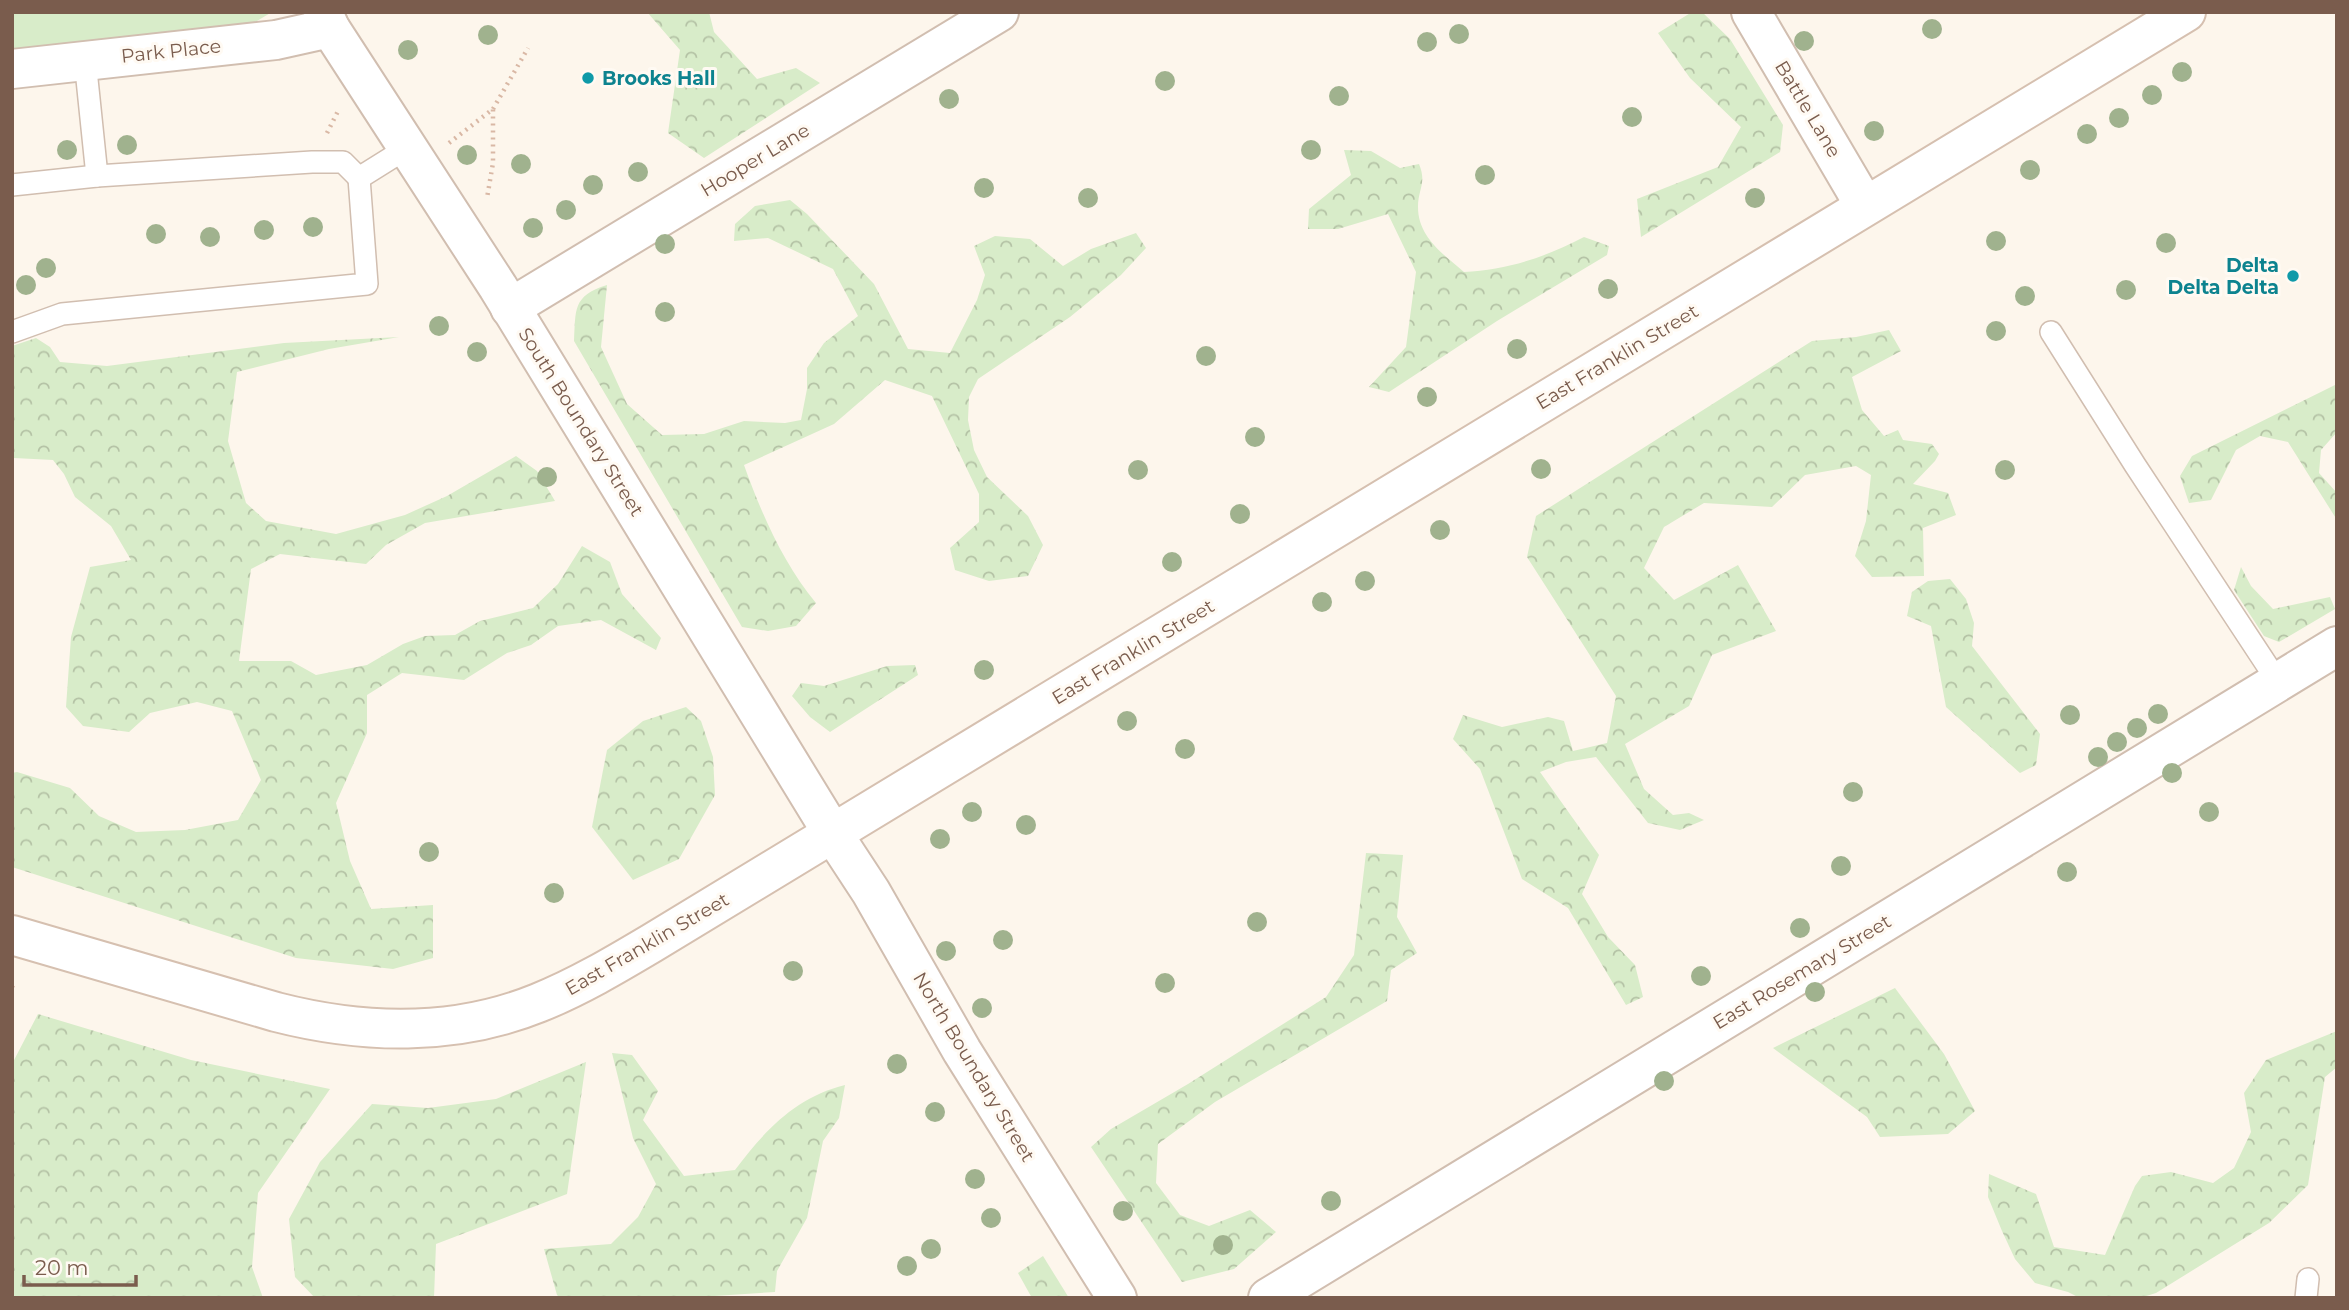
<svg xmlns="http://www.w3.org/2000/svg" width="2349" height="1310" viewBox="0 0 2349 1310" font-family="Montserrat,sans-serif">
<defs>
<pattern id="forest-crowns" width="20" height="18" patternUnits="userSpaceOnUse" patternTransform="scale(1.75)"><rect width="20" height="18" fill="#d8ecc9"/><path d="M2 6a3 3 0 1 1 6 0M12 15a3 3 0 1 1 6 0" fill="none" stroke="#b4c2a5"/></pattern>
</defs>
<rect width="100%" height="100%" fill="#fdf6ec"/>
<!-- forest -->
<g fill="url(#forest-crowns)">
<path d="M647,12H709L714,32L757,79L796,68L820,83L704,158L668,133L680,50Z"/>
<path d="M1692,12H1702L1730,39L1783,125L1780,152L1641,237L1637,199L1718,167L1741,127L1690,78L1658,33Z"/>
<path d="M1344,150L1371,151L1400,168L1419,164C1427,183 1418,189 1418,207C1418,237 1443,254 1464,272C1507,270 1546,257 1584,237L1609,246L1607,255L1497,321L1389,392L1369,387L1406,347L1416,272L1388,214L1338,229H1308L1309,209L1351,175Z"/>
<path d="M790,200L807,214L874,284L908,349L950,353L977,300L985,275L974,246L995,236L1030,239L1063,266L1091,249L1136,233L1146,248L1121,275L1070,317L978,379L969,397L968,420L974,450L987,477L1028,516L1043,545L1028,576L989,581L955,570L950,548L979,522V494L932,396L885,380L834,424L744,465C762,515 783,563 816,603L796,626L768,631L742,627L574,341C576,310 572,296 607,285L601,347L627,404L662,435L704,434L744,421L785,423L801,420L807,389V368L824,343L858,316L833,269L768,238L734,241L735,224L755,206Z"/>
<path d="M1889,330L1901,351L1852,377L1862,410L1884,436L1898,430L1903,440L1932,444L1939,454L1935,461L1913,484L1948,493L1956,515L1923,528L1924,576L1872,577L1855,556L1866,521L1871,475L1856,466L1805,475L1772,507L1704,503L1664,527L1644,568L1674,600L1738,565L1776,631L1712,655L1689,706L1625,744L1644,789L1673,815L1689,813L1704,820L1680,830L1648,823L1596,757L1566,762L1540,772L1599,855L1582,894L1608,937L1635,965L1643,997L1626,1005L1568,908L1522,879L1480,769L1453,739L1463,715L1502,727L1548,717L1564,721L1573,751L1607,743L1616,696L1527,557L1536,516L1812,341L1856,337Z"/>
<path d="M399,337L329,349L237,372L228,441L246,503L266,521L336,534L405,515L447,496L516,456L537,471L555,501L425,523L386,545L366,564L280,554L251,569L239,661H291L316,675L367,665L403,644L425,636L455,635L480,621L533,608L558,584L582,546L610,562L622,594L661,638L656,650L601,620L558,626L531,645L507,653L464,680L402,673L367,695V733L336,803L350,861L371,909L433,905V958L393,969L296,958L12,867V773L17,772L70,788L99,816L136,832L185,830L238,820L261,780L232,711L197,702L150,713L129,732L83,726L66,707L71,637L90,567L131,560L111,526L75,497L64,474L53,460L14,458L12,459V346L36,338L50,347L60,362L107,366L284,343Z"/>
<path d="M2337,384V432L2321,450L2319,473L2337,493V520L2288,442L2260,436L2236,450L2211,500L2189,503L2180,476L2192,456Z"/>
<path d="M2241,567L2251,586L2273,609L2330,597L2335,609L2279,642L2264,636L2234,590Z"/>
<path d="M1950,579L1966,599L1974,623L1972,646L2040,734L2036,765L2020,773L1946,707L1931,626L1907,616L1912,592L1928,581Z"/>
<path d="M915,665L918,675L830,732L810,717L792,696L801,683L824,686L887,666Z"/>
<path d="M686,707L701,721L713,757L715,795L679,859L633,880L592,827L607,750L643,721Z"/>
<path d="M1366,853L1403,855L1397,917L1417,953L1391,970L1387,1001L1215,1102L1158,1144L1156,1183L1180,1215L1209,1226L1250,1210L1276,1232L1234,1269L1182,1282L1091,1147L1111,1129L1188,1084L1326,997L1354,955Z"/>
<path d="M1895,988L1944,1054L1975,1111L1948,1134L1880,1137L1867,1117L1773,1048Z"/>
<path d="M38,1014L191,1060L330,1089L258,1193L252,1267L263,1298H12V1064Z"/>
<path d="M2337,1031V1067L2325,1077L2308,1185L2269,1223L2156,1293L2140,1298H2080L2068,1292L2035,1283L2015,1259L2002,1231L1988,1197L1989,1174L2036,1194L2054,1247L2105,1255L2135,1186L2142,1176L2171,1172L2213,1183L2234,1168L2251,1132L2244,1093L2266,1060Z"/>
<path d="M612,1053L632,1055L658,1091L643,1120L684,1176L735,1170C764,1131 796,1097 845,1085L839,1118L823,1141L807,1218L777,1271L775,1292L684,1298H560L557,1295L544,1249L611,1244L638,1217L656,1184L633,1138Z"/>
<path d="M586,1062L567,1194L436,1244L434,1298H315L295,1277L289,1219L320,1162L372,1104L428,1108L496,1099Z"/>
<path d="M1043,1256L1069,1298H1032L1018,1273Z"/>
</g>
<!-- green -->
<path fill="#d8ecc9" d="M12,12H272L252,24L12,55Z"/>
<g fill="none" stroke-linecap="round" stroke-linejoin="round">
<defs>
<g id="lane">
<path d="M85,60L97,176"/>
<path d="M12,185L97,176L312,162H343L359,178"/>
<path d="M12,332L62,314L367,284L359,178L407,148"/>
<path d="M2051,332L2135,465L2278,682"/>
<path d="M2306,1298L2308,1279"/>
</g>
<g id="street">
<path d="M323,12L330,28L498,287L833,834L871,892L962,1051L1117,1298"/>
<path d="M1751,12L1865,206"/>
<path d="M12,69L276,40L330,28"/>
<path d="M510,308L999,12"/>
<path d="M1268,1298L2337,646"/>
</g>
<path id="secondary" d="M12,935L276,1012C362,1034 454,1037 538,1003C578,987 615,965 652,943L2186,12"/>
</defs>
<!-- lane casing -->
<use href="#lane" stroke="#d1beb0" stroke-width="24"/>
<!-- street casing -->
<use href="#street" stroke="#d1beb0" stroke-width="42"/>
<!-- secondary casing -->
<use href="#secondary" stroke="#d6c0b0" stroke-width="42"/>
<!-- path -->
<g stroke="#d9b8a5" stroke-width="4.5" stroke-dasharray="2 5" stroke-linecap="butt">
<path d="M493,109L528,48"/>
<path d="M327,133L339,109"/>
<path d="M449,143L493,109V163L487,198"/>
<path d="M12,987L13,985"/>
</g>
<!-- lane -->
<use href="#lane" stroke="#fff" stroke-width="21"/>
<!-- street -->
<use href="#street" stroke="#fff" stroke-width="38"/>
<!-- secondary -->
<use href="#secondary" stroke="#fff" stroke-width="38"/>
</g>
<!-- trees -->
<g fill="#a0b28e">
<circle cx="1932" cy="29" r="10"/>
<circle cx="1459" cy="34" r="10"/>
<circle cx="488" cy="35" r="10"/>
<circle cx="1804" cy="41" r="10"/>
<circle cx="1427" cy="42" r="10"/>
<circle cx="408" cy="50" r="10"/>
<circle cx="2182" cy="72" r="10"/>
<circle cx="1165" cy="81" r="10"/>
<circle cx="2152" cy="95" r="10"/>
<circle cx="1339" cy="96" r="10"/>
<circle cx="949" cy="99" r="10"/>
<circle cx="1632" cy="117" r="10"/>
<circle cx="2119" cy="118" r="10"/>
<circle cx="1874" cy="131" r="10"/>
<circle cx="2087" cy="134" r="10"/>
<circle cx="127" cy="145" r="10"/>
<circle cx="67" cy="150" r="10"/>
<circle cx="1311" cy="150" r="10"/>
<circle cx="467" cy="155" r="10"/>
<circle cx="521" cy="164" r="10"/>
<circle cx="2030" cy="170" r="10"/>
<circle cx="638" cy="172" r="10"/>
<circle cx="1485" cy="175" r="10"/>
<circle cx="593" cy="185" r="10"/>
<circle cx="984" cy="188" r="10"/>
<circle cx="1088" cy="198" r="10"/>
<circle cx="1755" cy="198" r="10"/>
<circle cx="566" cy="210" r="10"/>
<circle cx="313" cy="227" r="10"/>
<circle cx="533" cy="228" r="10"/>
<circle cx="264" cy="230" r="10"/>
<circle cx="156" cy="234" r="10"/>
<circle cx="210" cy="237" r="10"/>
<circle cx="1996" cy="241" r="10"/>
<circle cx="2166" cy="243" r="10"/>
<circle cx="665" cy="244" r="10"/>
<circle cx="46" cy="268" r="10"/>
<circle cx="26" cy="285" r="10"/>
<circle cx="1608" cy="289" r="10"/>
<circle cx="2126" cy="290" r="10"/>
<circle cx="2025" cy="296" r="10"/>
<circle cx="665" cy="312" r="10"/>
<circle cx="439" cy="326" r="10"/>
<circle cx="1996" cy="331" r="10"/>
<circle cx="1517" cy="349" r="10"/>
<circle cx="477" cy="352" r="10"/>
<circle cx="1206" cy="356" r="10"/>
<circle cx="1427" cy="397" r="10"/>
<circle cx="1255" cy="437" r="10"/>
<circle cx="1541" cy="469" r="10"/>
<circle cx="1138" cy="470" r="10"/>
<circle cx="2005" cy="470" r="10"/>
<circle cx="547" cy="477" r="10"/>
<circle cx="1240" cy="514" r="10"/>
<circle cx="1440" cy="530" r="10"/>
<circle cx="1172" cy="562" r="10"/>
<circle cx="1365" cy="581" r="10"/>
<circle cx="1322" cy="602" r="10"/>
<circle cx="984" cy="670" r="10"/>
<circle cx="2158" cy="714" r="10"/>
<circle cx="2070" cy="715" r="10"/>
<circle cx="1127" cy="721" r="10"/>
<circle cx="2137" cy="728" r="10"/>
<circle cx="2117" cy="742" r="10"/>
<circle cx="1185" cy="749" r="10"/>
<circle cx="2098" cy="757" r="10"/>
<circle cx="2172" cy="773" r="10"/>
<circle cx="1853" cy="792" r="10"/>
<circle cx="972" cy="812" r="10"/>
<circle cx="2209" cy="812" r="10"/>
<circle cx="1026" cy="825" r="10"/>
<circle cx="940" cy="839" r="10"/>
<circle cx="429" cy="852" r="10"/>
<circle cx="1841" cy="866" r="10"/>
<circle cx="2067" cy="872" r="10"/>
<circle cx="554" cy="893" r="10"/>
<circle cx="1257" cy="922" r="10"/>
<circle cx="1800" cy="928" r="10"/>
<circle cx="1003" cy="940" r="10"/>
<circle cx="946" cy="951" r="10"/>
<circle cx="793" cy="971" r="10"/>
<circle cx="1701" cy="976" r="10"/>
<circle cx="1165" cy="983" r="10"/>
<circle cx="1815" cy="992" r="10"/>
<circle cx="982" cy="1008" r="10"/>
<circle cx="897" cy="1064" r="10"/>
<circle cx="1664" cy="1081" r="10"/>
<circle cx="935" cy="1112" r="10"/>
<circle cx="975" cy="1179" r="10"/>
<circle cx="1331" cy="1201" r="10"/>
<circle cx="1123" cy="1211" r="10"/>
<circle cx="991" cy="1218" r="10"/>
<circle cx="1223" cy="1245" r="10"/>
<circle cx="931" cy="1249" r="10"/>
<circle cx="907" cy="1266" r="10"/>
</g>
<!-- markers -->
<g fill="#0f9aa8" stroke="#fffaf3" stroke-width="2.5">
<circle cx="588" cy="78" r="7"/>
<circle cx="2293" cy="276" r="7"/>
</g>
<g text-anchor="middle" dominant-baseline="central" stroke-width="6" stroke-linejoin="round" paint-order="stroke">
<!-- street labels -->
<g font-size="19" fill="#7a5c4d" stroke="#fffaf3">
<text transform="translate(171 51) rotate(-6)">Park Place</text>
<text transform="translate(1808 109) rotate(59)">Battle Lane</text>
<text transform="translate(755 160) rotate(-31)">Hooper Lane</text>
<text transform="translate(1617 357) rotate(-31)">East Franklin Street</text>
<text transform="translate(581 422) rotate(58)">South Boundary Street</text>
<text transform="translate(1133 652) rotate(-31)">East Franklin Street</text>
<text transform="translate(647 944) rotate(-30)">East Franklin Street</text>
<text transform="translate(1802 972) rotate(-31)">East Rosemary Street</text>
<text transform="translate(974 1067) rotate(59)">North Boundary Street</text>
</g>
<!-- culture labels -->
<g font-size="19" font-weight="bold" fill="#0d838f" stroke="#fffaf3" text-anchor="start">
<text x="602" y="78">Brooks Hall</text>
<text x="2279" y="265" text-anchor="end">Delta<tspan x="2279" dy="22">Delta Delta</tspan></text>
</g>
</g>
<!-- border -->
<rect width="2349" height="1310" fill="none" stroke="#7a5c4d" stroke-width="28"/>
<!-- scale -->
<path d="M24 1275v10h112v-10" fill="none" stroke="#7a5c4d" stroke-width="3.5"/>
<text x="35" y="1275" font-size="21" fill="#7a5c4d" stroke="#fffaf3" stroke-width="5" paint-order="stroke">20 m</text>
</svg>
